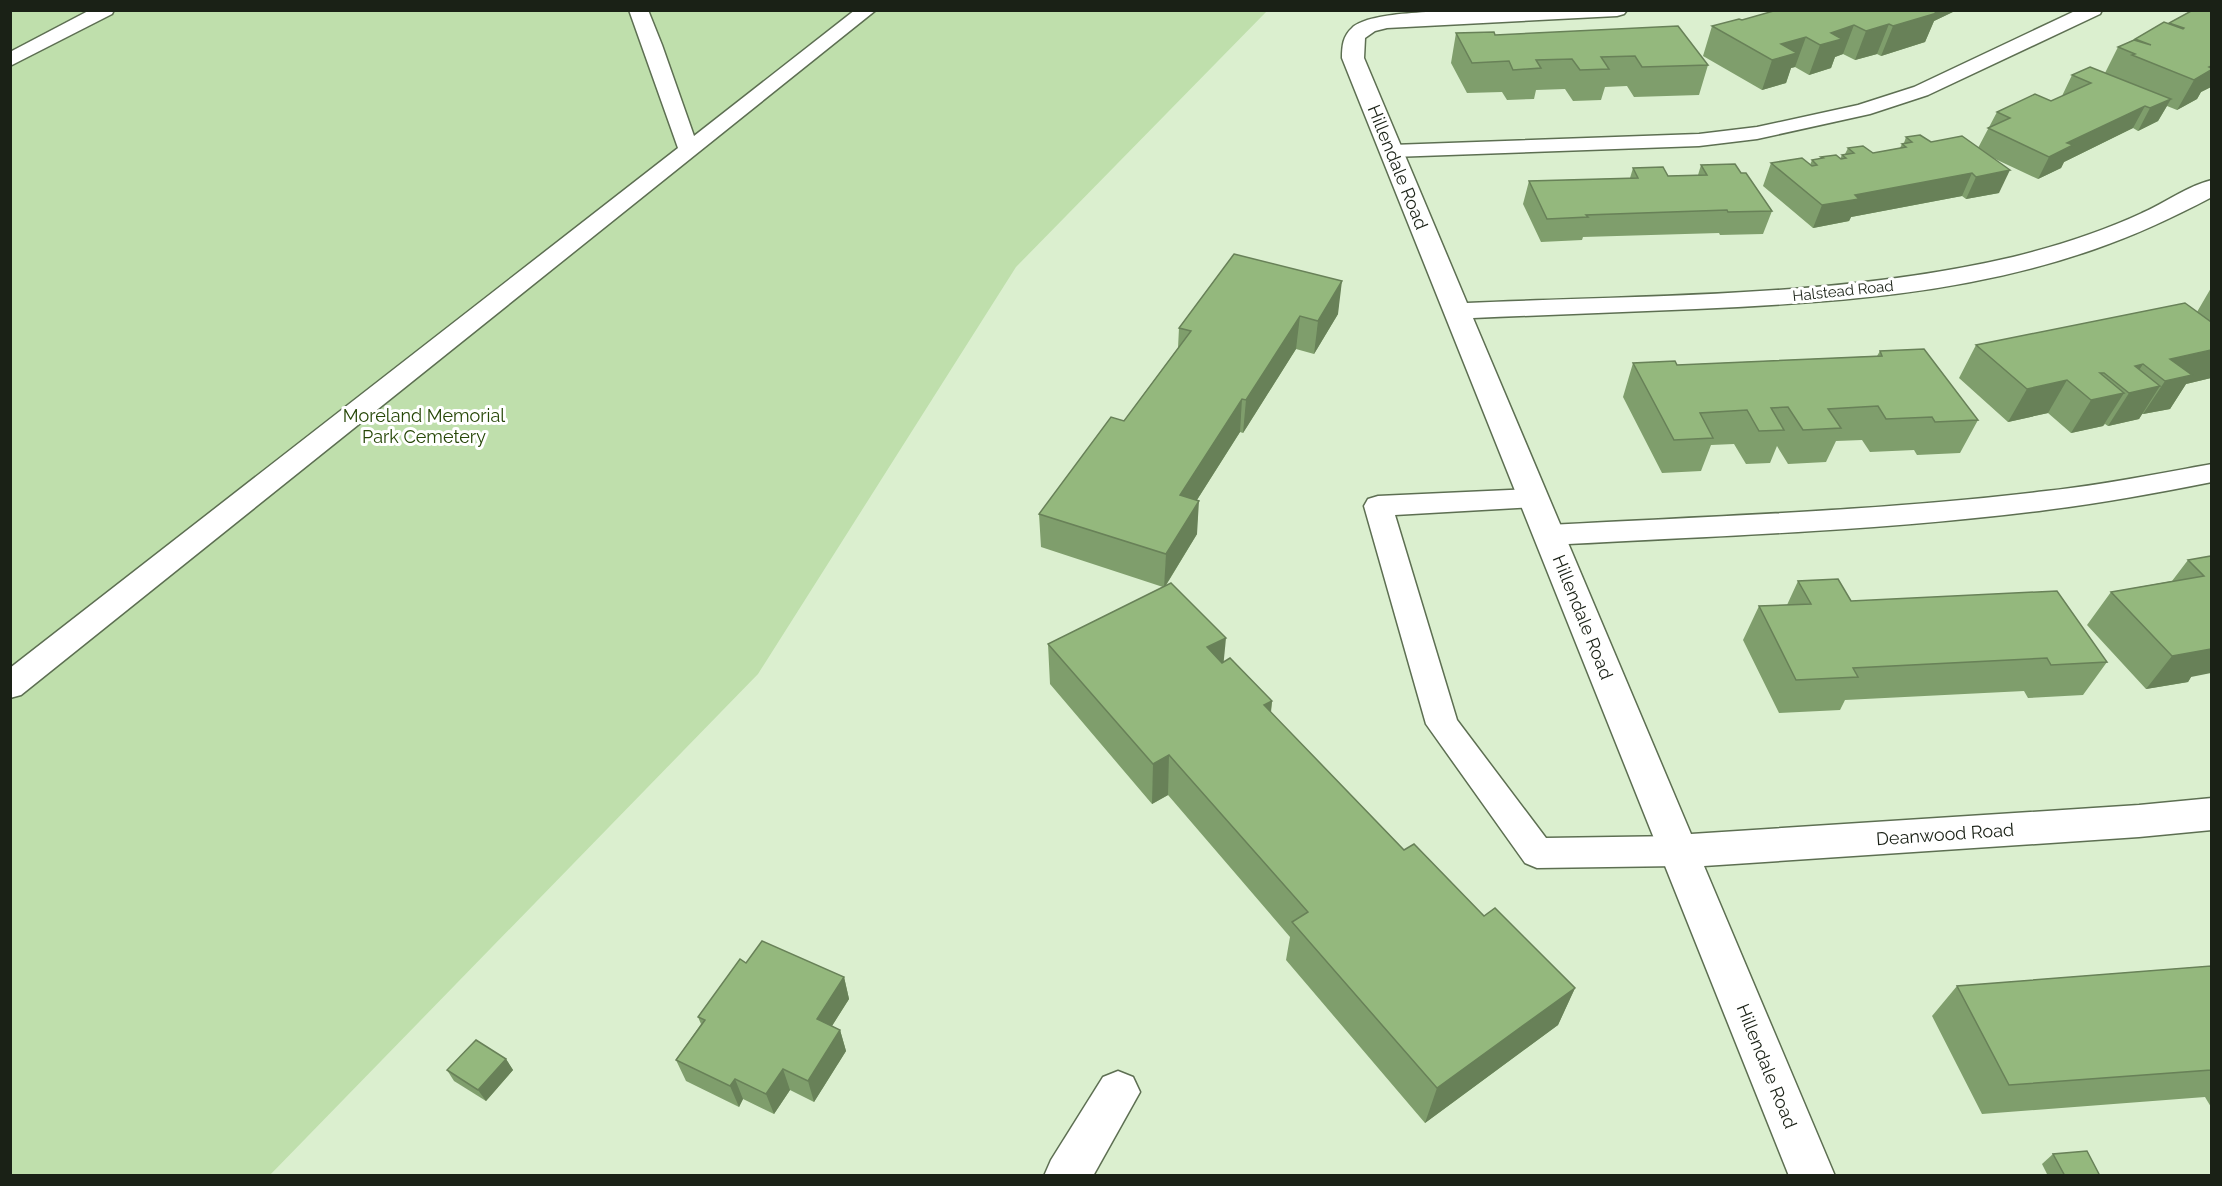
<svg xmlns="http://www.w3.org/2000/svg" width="2222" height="1186" viewBox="0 0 2222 1186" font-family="Raleway,sans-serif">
<rect width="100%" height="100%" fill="#dbefcf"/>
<!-- green -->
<path fill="#bfdfac" d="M10,11H1267L1016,267L758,674L269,1176L11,1175Z"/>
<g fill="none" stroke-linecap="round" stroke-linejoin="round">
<defs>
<g id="lane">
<path d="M90,10H114L112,14L10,66V52Z"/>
<path d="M629,10H648L662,45L694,136L855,10H876L21,695L10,698V668L678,148Z"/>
<path d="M2077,10H2102L2100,14L1928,95L1870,114L1757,139L1699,146L1392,157L1384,156L1381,151L1384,146L1392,145L1699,134L1757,127L1858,105L1914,87Z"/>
<path d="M2212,464V482C2157,493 2102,503 2046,510C1881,531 1715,536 1549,545L1539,542L1535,535L1539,528L1549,525C1715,516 1881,511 2046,491C2102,485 2157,474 2212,464Z"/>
<path d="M1534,489L1544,491L1548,498L1544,505L1534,507L1395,515L1457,720L1546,838L1679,836L1691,841L1697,851L1691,861L1679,866L1537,868L1525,863L1426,724L1364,506L1368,499L1378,496Z"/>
</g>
<g id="street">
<path d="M1478,10H1627L1624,14L1617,16L1387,28L1375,31L1365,38L1364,58L1467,303C1646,295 1838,298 2013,257C2057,246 2101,232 2142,213C2165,203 2187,186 2212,180V197C2174,217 2136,235 2095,249C1968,294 1830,303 1696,309C1622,312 1548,315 1473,318L1691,834L2139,805L2212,798V830L2139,837L1704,866L1835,1176H1789L1342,58C1342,46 1343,36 1352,28C1370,10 1451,12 1478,10Z"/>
<path d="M1118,1071L1133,1077L1140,1092L1093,1176H1044L1051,1160L1103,1077Z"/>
</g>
</defs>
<!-- lane casing -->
<use href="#lane" stroke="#5d6f52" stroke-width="3"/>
<!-- street casing -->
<use href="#street" stroke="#5d6f52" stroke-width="3"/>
<!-- lane -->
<use href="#lane" fill="#fff" fill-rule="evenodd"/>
<!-- street -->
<use href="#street" fill="#fff" fill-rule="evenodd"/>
</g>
<!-- wall -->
<g fill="#7f9e6c">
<path d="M1777,10H1957L1934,21L1925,42L1881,56L1877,54L1855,60L1843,54L1835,57L1831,68L1809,75L1795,67L1791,68L1786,83L1762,90L1703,56L1712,26L1742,20Z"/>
<path d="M2193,10H2211V87L2201,92L2197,99L2177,110L2167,106L2158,121L2138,131L2133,128L2064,162L2061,168L2038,179L1993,158L1999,193L1966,199L1962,196L1851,217L1849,221L1813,228L1763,186L1771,163L1810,165L1812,160L1821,159V157L1840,159L1842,155L1845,154L1848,148L1873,153L1900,148L1902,144L1904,143L1906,137L1931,142L1978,148L1997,112L2051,101L2062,96L2072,75L2105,73L2118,47L2168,24L2169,23Z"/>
<path d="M1456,33L1708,65L1699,95L1634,97L1627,86L1605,87L1601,100L1573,101L1565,89L1536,90L1534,99L1507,100L1502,92L1467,93L1451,63Z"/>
<path d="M1701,165L1741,173L1772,211L1763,234L1720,235L1719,233L1583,237L1582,240L1541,242L1523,204L1529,181L1630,178L1633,168L1668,176L1698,175Z"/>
<path d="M1234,254L1338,314L1314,354L1296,349L1243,433L1240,432L1197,500V534L1165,587L1224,662L1272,701L1271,713L1404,850L1484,916L1575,988L1558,1025L1425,1123L1286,960L1290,937L1168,795L1152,804L1050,684L1048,644L1163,587L1041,547L1039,514L1124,421L1178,348L1179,328Z"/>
<path d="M2211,288V378L2186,384L2170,409L2143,414H2142L2139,419L2108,426L2105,424L2103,426L2071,433L2048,413L2008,422L1959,378L1976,345L2197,312Z"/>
<path d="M1880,351L1978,420L1960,453L1917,455L1914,450L1870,452L1862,440L1836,441L1826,462L1788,464L1777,446L1770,463L1746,464L1734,444L1711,445L1701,471L1662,473L1623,397L1633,363L1677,365L1877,356Z"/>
<path d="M2211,556L2191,677L2188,682L2146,689L2087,625L2111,592L2172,581L2188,560Z"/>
<path d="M1798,581L1851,601L2107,662L2083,695L2028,698L2024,691L1845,700L1840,710L1779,713L1743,640L1759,606L1787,605Z"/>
<path d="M746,963L844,977L849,999L832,1026L840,1030L846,1051L814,1102L790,1090L774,1114L743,1099L739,1107L686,1081L676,1060L701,1024L698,1017Z"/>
<path d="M2211,966V1107L2205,1097L1982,1114L1932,1016L1957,986Z"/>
<path d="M506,1059L513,1070L486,1101L454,1081L447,1070Z"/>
<path d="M2053,1154L2100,1176H2048L2042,1164Z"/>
</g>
<!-- shaded-wall -->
<g fill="#688158">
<path d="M1935,10H1957L1934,21L1925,42L1881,56L1893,26L1933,14Z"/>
<path d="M1889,24L1877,54L1855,60L1866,31Z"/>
<path d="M1854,25L1843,54L1835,57L1831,68L1809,75L1820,45L1831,33Z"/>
<path d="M1806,37L1795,67L1791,68L1786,83L1762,90L1772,60L1781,44Z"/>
<path d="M2211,66V87L2201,92L2197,99L2177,110L2194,80Z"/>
<path d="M2171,99L2158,121L2138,131L2150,108Z"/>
<path d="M2145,106L2133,128L2064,162L2061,168L2038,179L2049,157L2067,143Z"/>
<path d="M2010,170L1999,193L1966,199L1976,177Z"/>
<path d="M1972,173L1962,196L1851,217L1849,221L1813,228L1822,205L1855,195Z"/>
<path d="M1342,281L1338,314L1314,354L1318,321Z"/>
<path d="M1300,316L1296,349L1243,433L1246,400Z"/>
<path d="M2211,350V378L2186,384L2170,409L2143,414L2165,381L2170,359Z"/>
<path d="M2143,364L2126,391L2135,366Z"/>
<path d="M2067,380L2048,413L2008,422L2027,389Z"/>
<path d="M2160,386L2139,419L2108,426L2129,393Z"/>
<path d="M2124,393L2103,426L2071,433L2091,400Z"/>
<path d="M1242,399L1240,432L1179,528L1180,495Z"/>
<path d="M1199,501L1197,534L1164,588L1166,554Z"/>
<path d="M1226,638L1222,679L1207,647Z"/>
<path d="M2211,645V673L2191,677L2188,682L2146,689L2172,656Z"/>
<path d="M1272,701L1267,741L1264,705Z"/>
<path d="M1169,755L1168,795L1152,804L1153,764Z"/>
<path d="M844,977L849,999L823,1040L817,1019Z"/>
<path d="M1575,988L1558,1025L1425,1123L1437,1088Z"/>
<path d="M840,1030L846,1051L814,1102L808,1081Z"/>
<path d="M506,1059L513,1070L486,1101L478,1090Z"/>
<path d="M783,1069L790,1090L774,1114L766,1094Z"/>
<path d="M735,1079L743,1099L739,1107L730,1086Z"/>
</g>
<!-- building -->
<g fill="#94b87d" stroke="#688158" stroke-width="1.5">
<path d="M1777,10H1932L1937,13L1893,26L1889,24L1866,31L1854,25L1831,33L1842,39L1820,45L1806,37L1781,44L1797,53L1772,60L1712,26L1739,19L1742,20Z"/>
<path d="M2193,10H2209L2211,11V66L2209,67L2211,68V70L2194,80L2132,55L2135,54L2118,47L2134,40L2151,45L2135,39L2164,22L2183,29L2184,28L2169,23Z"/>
<path d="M1678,26L1708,65L1642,67L1635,56L1601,57L1609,69L1580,70L1572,59L1536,60L1541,68L1513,70L1509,61L1472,63L1456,33L1494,32L1495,35Z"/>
<path d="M2090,67L2171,99L2150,108L2145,106L2067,143L2073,145L2049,157L1988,128L2010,118L1997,112L2035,94L2051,101L2091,83L2072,75Z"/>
<path d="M1920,135L1931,142L1962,136L2010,170L1976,177L1972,173L1855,195L1859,199L1822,205L1771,163L1802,158L1812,166L1817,165L1812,160L1823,158L1821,157L1836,155L1841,159L1846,158L1842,155L1854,153L1848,148L1863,146L1873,153L1906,147L1902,144L1912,142L1906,137Z"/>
<path d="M1735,164L1741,173H1746L1772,211L1728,212L1727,210L1586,215L1588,217L1547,219L1529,181L1638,178L1633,168L1663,167L1668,176L1707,175L1701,165Z"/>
<path d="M1234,254L1342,281L1318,321L1300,316L1246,400L1242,399L1180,495L1199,501L1166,554L1039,514L1111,417L1124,421L1191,331L1179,328Z"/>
<path d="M2185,303L2211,322V350L2170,359L2192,375L2165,381L2143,364L2135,366L2160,386L2129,393L2104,373H2100L2124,393L2091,400L2067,380L2027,389L1976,345Z"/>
<path d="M1924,349L1978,420L1935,422L1932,417L1886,419L1878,406L1828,409L1841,428L1803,430L1788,407L1771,408L1784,430L1759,431L1747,410L1700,413L1713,438L1674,440L1633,363L1675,361L1677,365L1882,356L1880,351Z"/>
<path d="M2211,556V649L2172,656L2111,592L2204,576L2188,560Z"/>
<path d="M1838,579L1851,601L2057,591L2107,662L2051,665L2047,658L1853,668L1858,677L1796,680L1759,606L1811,604L1798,581Z"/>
<path d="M1171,583L1226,638L1207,647L1222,663L1230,658L1272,701L1264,705L1404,850L1414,844L1484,916L1495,908L1575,988L1437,1088L1292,922L1308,912L1169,755L1153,764L1048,644Z"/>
<path d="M762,941L844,977L817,1019L840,1030L808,1081L783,1069L766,1094L735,1079L730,1086L676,1060L705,1020L698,1017L740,959L746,963Z"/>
<path d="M2211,966V1070L2009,1085L1957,986Z"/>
<path d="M476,1040L506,1059L478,1090L447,1070Z"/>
<path d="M2087,1151L2100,1176H2065L2053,1154Z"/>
</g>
<g text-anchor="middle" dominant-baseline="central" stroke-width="6" stroke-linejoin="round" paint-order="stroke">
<!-- far-street labels -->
<g font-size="15" fill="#1a2116" stroke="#fff">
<text transform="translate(1843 291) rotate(-6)">Halstead Road</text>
</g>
<!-- street labels -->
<g font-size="18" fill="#1a2116" stroke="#fff">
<text transform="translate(1398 167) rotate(68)">Hillendale Road</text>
<text transform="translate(1583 617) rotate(68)">Hillendale Road</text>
<text transform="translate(1945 834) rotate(-4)">Deanwood Road</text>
<text transform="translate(1767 1066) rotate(68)">Hillendale Road</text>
</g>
<!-- park labels -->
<g font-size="18" fill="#264707" stroke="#fff">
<text x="424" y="415">Moreland Memorial<tspan x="424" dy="21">Park Cemetery</tspan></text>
</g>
</g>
<!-- border -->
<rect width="2222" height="1186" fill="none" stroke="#1a2116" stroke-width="24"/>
</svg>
